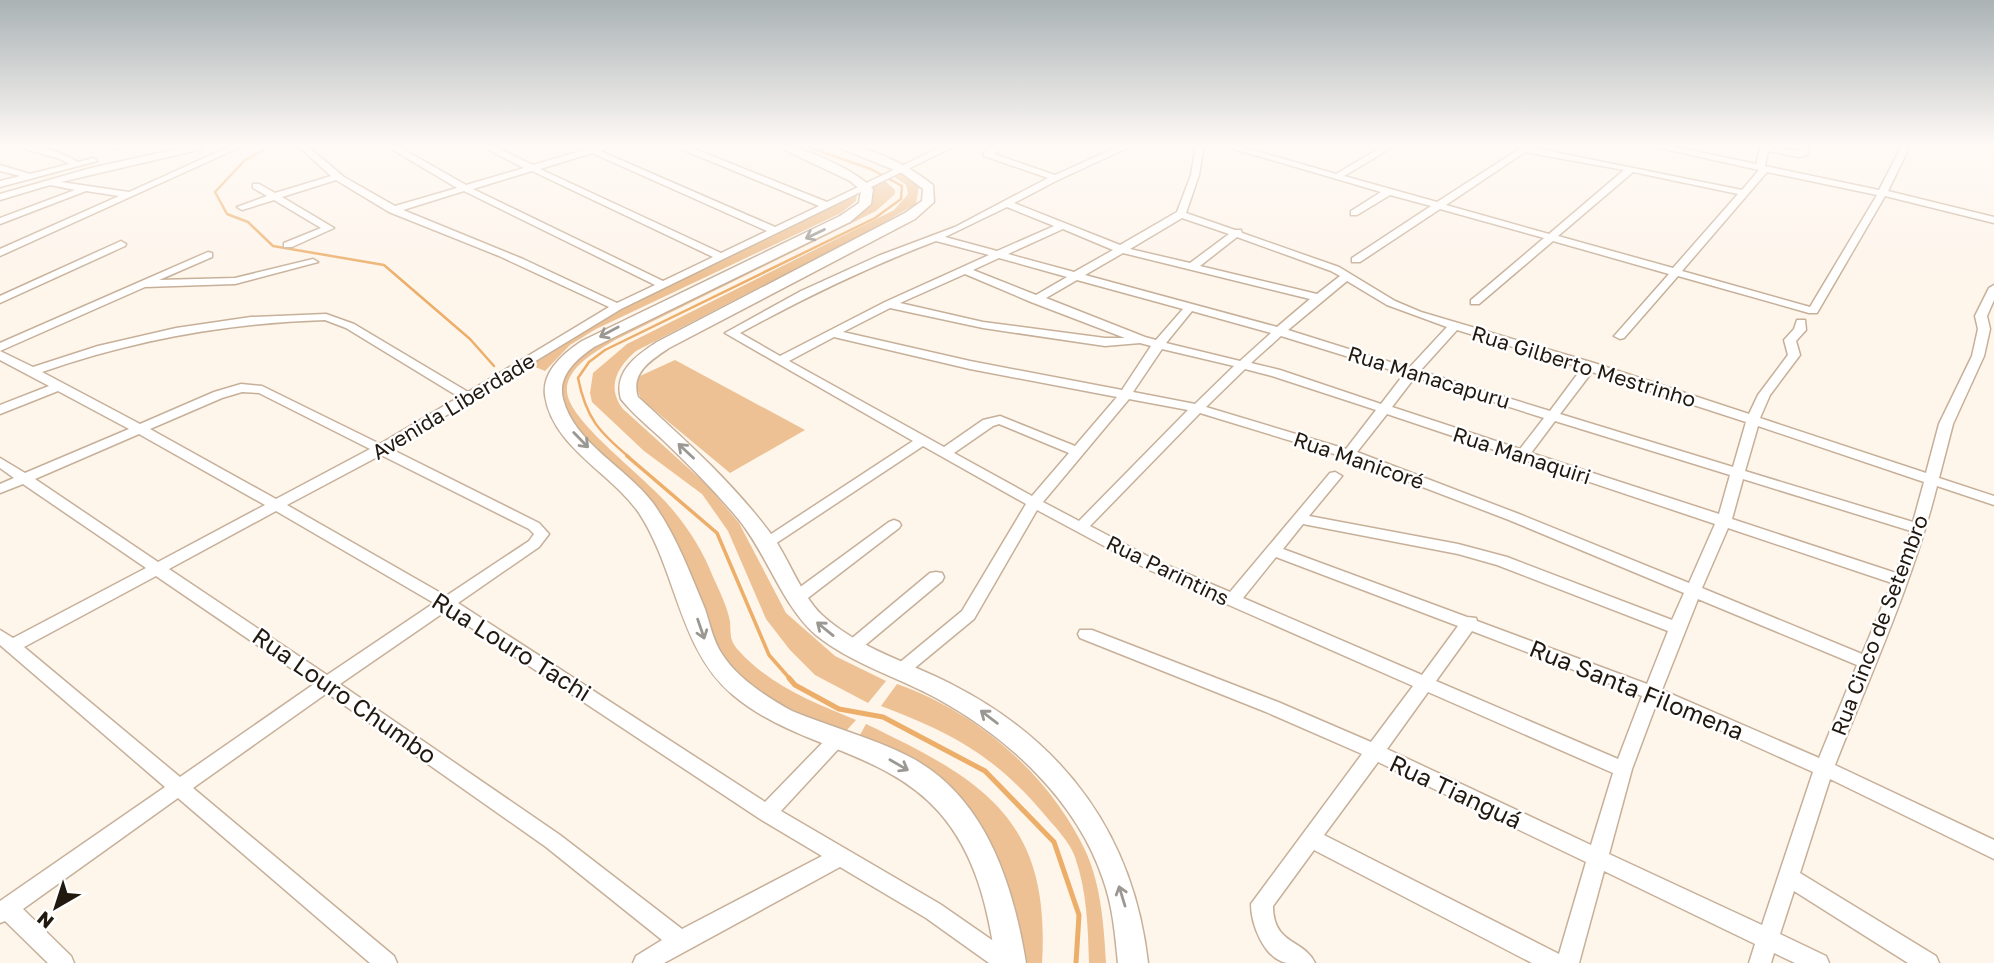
<svg xmlns="http://www.w3.org/2000/svg" width="1994" height="963" viewBox="0 0 1994 963" font-family="'Golos Text',sans-serif">
<rect width="100%" height="100%" fill="#fef5eb"/>
<!-- green -->
<g fill="#edc193">
<path d="M901,173L919,186L916,204L878,226L636,351C617,367 606,387 623,409L708,486L739,523L786,613L835,656L886,681L868,703L815,675L790,650L766,619L728,531L702,494L644,451L592,402L590,393L593,373L627,344L894,210L908,194L906,185L893,176Z"/>
<path d="M883,179L895,190V194L876,211L615,340C597,351 560,370 568,397C577,428 649,480 672,509C689,529 704,553 713,577C719,590 728,608 730,622C731,634 729,640 739,651C771,686 812,702 856,720L846,731C800,715 760,698 724,663L633,482L568,421L557,381L583,350L854,216L866,186Z"/>
<path d="M857,194L856,201L841,213L596,329L570,345L545,371L528,364L617,309Z"/>
<path d="M675,360L805,430L730,473L641,399L636,386L640,376Z"/>
<path d="M897,684C977,712 1050,775 1086,852C1101,886 1104,926 1106,963H1089C1088,928 1087,891 1075,857C1069,841 1055,827 1044,814C994,755 952,733 881,706Z"/>
<path d="M866,724C983,780 1051,819 1042,963H1009L1000,887L901,754L860,735Z"/>
</g>
<g fill="none" stroke-linecap="round" stroke-linejoin="round">
<!-- stream-far2 -->
<g stroke="#edae69" stroke-width="2.5">
<path d="M273,144L244,161L215,192L227,214L248,222L273,246L384,265L470,339L494,366"/>
<path d="M629,457C599,432 586,418 578,378L589,362L605,350L875,218L901,199L902,186L871,169L799,144"/>
</g>
<!-- stream-far1 -->
<path stroke="#edae69" stroke-width="3.5" d="M627,456L717,533L769,655L791,680"/>
<!-- stream -->
<path stroke="#edae69" stroke-width="5" d="M789,678L795,685L839,709L883,717L985,771L1054,842L1079,915L1076,963"/>
<defs>
<g id="minor">
<path d="M10,144C33,144 58,150 78,162L93,158L97,161L0,187V181L20,176L0,171V165L30,174L69,164L60,159Z"/>
<path d="M110,144H120L121,146L117,149Z"/>
<path d="M199,144L203,147L202,149L61,182L129,192L235,144H247L0,256V249L119,196L86,191L0,224V218L75,190L50,185L0,200V194L91,168Z"/>
<path d="M296,144H305L344,177L395,206L457,188L383,144H394L466,185L524,168L477,144H489L533,165L584,150L574,144H586L593,147L617,144L600,151L775,227L819,206L669,144H682L827,202L947,144H959L621,309L391,449L539,523L549,534L539,547L458,603L765,802L830,735L836,733L842,735L845,740L842,745L781,811L940,904L1015,956L1018,963H989L926,918L840,867L664,963H633L636,956L662,940L546,847L327,693L193,788L394,956L397,963H370L178,798L23,909L71,956L74,963H48L5,921L0,923V901L165,787L0,645V630L13,638L146,568L23,484L0,493V484L14,478L0,468V458L25,473L129,429L58,391L0,414V405L49,386L0,360V351L33,367L98,346L176,328L251,317L326,314L354,324L468,392L609,307L499,256L389,212L336,180L282,197L334,228L292,247H284V243L321,228L274,200L242,210L237,207L267,196L253,188V184H259L275,193L331,176ZM592,153L767,231L721,253L540,169ZM532,171L713,257L663,281L473,189ZM464,191L655,285L617,303L523,259L403,210ZM325,320L346,328L459,397L380,444L262,386L241,384L214,392L140,424L42,372C134,340 227,323 325,320ZM242,392L259,393L370,449L276,499L150,429L222,398ZM139,434L265,505L158,562L35,479ZM381,455L529,529L534,534L529,541L446,596L287,505ZM276,511L434,603L327,675L169,569ZM156,576L314,684L180,777L24,647ZM446,611L760,819L822,856L682,929L560,835L340,684Z"/>
<path d="M997,144H1008L994,154L1055,175L1124,144H1136L1058,180L1014,203L1120,245L1177,212L1191,175L1196,144H1204L1199,175L1186,213L1235,230H1241L1242,233L1339,267L1395,301L1421,312L1594,363L1749,414L1758,395L1788,355L1784,340L1794,329L1797,320H1805L1806,330L1796,341L1800,355L1770,395L1760,418L1926,473L1939,424L1972,356L1978,329L1975,316L1989,288L1994,285V300L1987,316L1990,329L1984,356L1953,424L1939,478L1994,496V505L1937,486C1913,582 1871,673 1835,765L1994,840V859L1830,779L1800,873L1936,956L1939,963H1908L1794,891L1780,934L1826,956L1829,963H1795L1774,953L1771,963H1749L1755,944L1604,871L1579,963H1532L1314,850L1273,906C1273,945 1304,939 1315,963C1306,963 1295,963 1287,963C1264,959 1251,924 1251,904L1362,754L1266,712L1080,638L1078,634L1080,630H1092L1278,702L1371,742L1413,686L1147,569L1037,510L974,619L905,676L899,678L893,676L890,672L893,668L962,611L1026,504L923,446L772,546H762L759,543L762,540L913,441L725,333L801,291L878,256L955,227L1048,178L984,156V152ZM1007,207L1054,226L997,251L945,237ZM1182,218L1229,234L1190,263L1130,249ZM1063,229L1113,250L1074,272L1008,254ZM1237,237L1331,271L1340,276L1317,294L1200,266ZM936,241L989,255L885,302L780,356L740,333C804,298 868,267 936,241ZM1123,253L1310,299L1277,327L1085,275ZM999,258L1067,277L1036,295L973,270ZM965,274L1031,302L1125,338H1105L983,322L900,303ZM1077,280L1183,309L1156,340L1145,337L1046,298ZM1347,281L1387,305L1447,327L1409,368L1288,330ZM890,308L983,328L1105,346L1140,343L1151,346L1122,390L970,361L843,332ZM1192,311L1271,333L1240,361L1166,343ZM1457,330L1582,368L1550,411L1420,371ZM1281,336L1404,374L1381,404L1280,370L1251,363ZM834,337L970,369L1117,397L1075,446L1000,416L983,420L944,447L789,361ZM1162,349L1234,366L1195,404L1133,392ZM1245,369L1272,376L1376,410L1346,449L1206,407ZM1592,372L1746,422L1733,467L1560,414ZM1415,377L1544,418L1520,449L1392,407ZM1129,399L1188,410L1079,521L1043,502ZM1200,413L1344,457L1509,520L1684,593L1672,620L1507,557L1458,544L1309,516L1342,476L1335,472L1330,473L1230,592L1157,561L1090,526ZM1387,414L1715,524L1689,583L1519,514L1357,452ZM1555,421L1730,475L1719,514L1531,453ZM999,424L1069,453L1032,496L954,453L993,426ZM1758,426L1924,482L1913,522L1745,471ZM1743,479L1911,531L1896,573L1732,519ZM1303,524L1458,554L1497,565L1668,631L1647,684L1477,621L1476,618L1467,617L1283,549ZM1728,528L1892,583L1862,654L1702,588ZM1276,557L1458,626L1422,675L1243,598ZM1698,599L1857,665L1819,758L1662,690ZM1472,631L1642,696L1618,759L1436,681ZM1428,692L1613,773L1591,845L1387,749ZM1657,702L1813,772L1762,925L1609,854L1632,769ZM1378,762L1586,862L1559,954L1324,835Z"/>
<path d="M1217,144H1232L1336,174L1387,144H1398L1344,176L1437,202L1524,146L1742,190L1759,170L1642,144H1660L1756,164L1761,146L1799,151L1801,144H1809L1807,155L1799,157L1768,151L1765,166L1879,190L1903,144H1911L1888,191L1994,217V223L1885,196L1817,313H1809L1678,276L1624,338L1620,339L1614,336L1616,334L1669,274L1553,241L1479,304H1471V300L1544,238L1440,209L1360,262H1352V258L1431,206L1390,195L1357,215H1351V211L1381,192ZM1525,152L1624,170L1549,234L1446,205ZM1633,172L1738,194L1673,268L1558,236ZM1767,172L1877,195L1810,307L1682,271Z"/>
<path d="M121,241L126,244L125,246L0,303V296Z"/>
<path d="M208,252L212,253V257L159,280L235,278L313,259L318,262L235,284L145,287L0,351V343Z"/>
<path d="M894,520L899,522L901,525L899,528L804,601H792L790,597L792,593L889,522Z"/>
<path d="M936,572L942,573L944,577L942,581L857,652L851,654L845,652L843,648L845,644L930,573Z"/>
</g>
<g id="tertiary">
<path d="M772,144C798,144 855,169 873,189L871,204L850,222L594,347C577,359 557,375 563,399C575,444 626,467 653,503C676,535 690,573 705,609C710,624 713,641 722,654C738,679 767,697 792,711C830,727 871,737 908,756C985,795 1013,883 1026,963H996C988,908 976,854 939,812C883,749 796,748 733,695C679,650 677,571 639,513C612,473 552,447 545,395C542,371 565,352 582,341L840,216L859,203L861,190L850,181Z"/>
<path d="M830,144C866,144 905,163 933,185L934,202L915,219L669,348C651,360 630,373 638,397C685,440 733,483 771,534C788,557 802,597 822,615C859,649 909,662 953,685C1066,743 1134,837 1148,963H1118C1115,934 1113,907 1103,879C1077,801 1009,738 938,699C898,677 852,664 816,635C784,608 767,555 740,521C716,492 690,466 663,440C649,427 633,414 621,399C613,372 637,355 657,342L905,213L922,201L923,189L902,173Z"/>
</g>
</defs>
<!-- minor casing -->
<use href="#minor" stroke="#c7b099" stroke-width="3"/>
<!-- tertiary casing -->
<use href="#tertiary" stroke="#c7b099" stroke-width="3"/>
<!-- minor -->
<use href="#minor" fill="#fff" fill-rule="evenodd"/>
<!-- tertiary -->
<use href="#tertiary" fill="#fff" fill-rule="evenodd"/>
</g>
<!-- one-way arrows -->
<defs><path id="oneway-shaft" d="M-6 0H5M1.5-3L5.5 0L1.5 3" fill="none" stroke-width="1.6" stroke-linecap="round" stroke-linejoin="round" transform="scale(1.75)"/></defs>
<g stroke="#9b9893">
<use href="#oneway-shaft" transform="translate(815 234) rotate(154)"/>
<use href="#oneway-shaft" transform="translate(609 332) rotate(152)"/>
<use href="#oneway-shaft" transform="translate(581 440) rotate(46)"/>
<use href="#oneway-shaft" transform="translate(686 451) rotate(-137)"/>
<use href="#oneway-shaft" transform="translate(701 629) rotate(71)"/>
<use href="#oneway-shaft" transform="translate(825 629) rotate(-141)"/>
<use href="#oneway-shaft" transform="translate(989 717) rotate(-143)"/>
<use href="#oneway-shaft" transform="translate(899 765) rotate(30)"/>
<use href="#oneway-shaft" transform="translate(1122 896) rotate(-107)"/>
</g>
<!-- sky -->
<linearGradient id="sky" x2="0" y2="1"><stop stop-color="#aab2b5"/><stop offset="0.52" stop-color="#fffaf6"/><stop offset="1" stop-color="#fffaf6" stop-opacity="0"/></linearGradient>
<rect width="1994" height="279" fill="url(#sky)"/>
<g text-anchor="middle" dominant-baseline="central" stroke-width="5" stroke-linejoin="round" paint-order="stroke">
<!-- street labels -->
<g font-size="21" fill="#211910" stroke="#fff">
<text transform="translate(1584 366) rotate(17)">Rua Gilberto Mestrinho</text>
<text transform="translate(1429 377) rotate(17)">Rua Manacapuru</text>
<text transform="translate(453 406) rotate(-31)">Avenida Liberdade</text>
<text transform="translate(1522 455) rotate(18)">Rua Manaquiri</text>
<text transform="translate(1359 460) rotate(19)">Rua Manicoré</text>
<text transform="translate(1168 570) rotate(26)">Rua Parintins</text>
<text transform="translate(1879 625) rotate(-69)">Rua Cinco de Setembro</text>
</g>
<!-- near-street labels -->
<g font-size="24" fill="#211910" stroke="#fff">
<text transform="translate(512 646) rotate(32)">Rua Louro Tachi</text>
<text transform="translate(1637 689) rotate(22)">Rua Santa Filomena</text>
<text transform="translate(345 695) rotate(35)">Rua Louro Chumbo</text>
<text transform="translate(1456 791) rotate(25)">Rua Tianguá</text>
</g>
</g>
<!-- north arrow -->
<g transform="translate(56 907) rotate(219)" stroke="#ffffff" stroke-width="5" paint-order="stroke">
<path d="M0-5L12 26L0 18L-12 26Z" fill="#211910"/>
<text y="-10" font-size="19" font-weight="bold" text-anchor="middle" fill="#211910">N</text>
</g>
</svg>
